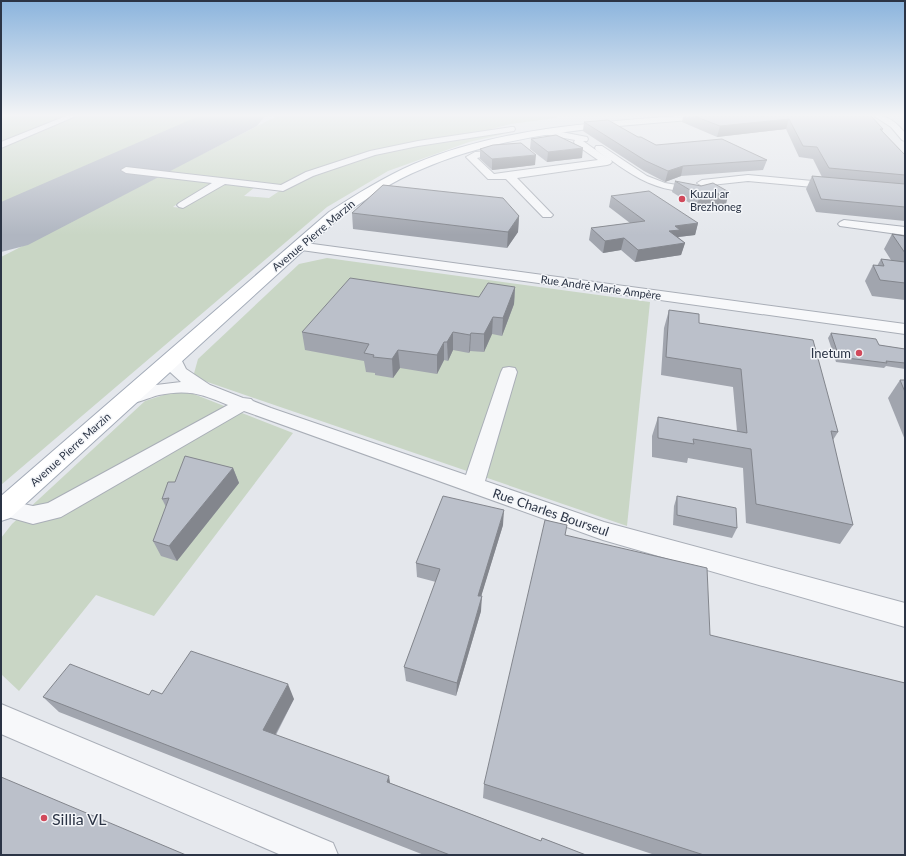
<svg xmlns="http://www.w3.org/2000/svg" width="906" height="856" viewBox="0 0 906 856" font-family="Lato,sans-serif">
<rect width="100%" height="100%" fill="#e4e7ec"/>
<!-- green -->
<g fill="#c9d6c5">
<path d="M10,116H67L1,143V118Z"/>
<path d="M78,116H211L1,208V148Z"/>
<path d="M277,116H558L556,118L511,124L491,129L490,131L405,144L281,187L165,173Z"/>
<path d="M495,132L503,134L469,142L388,171L327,207L1,485V257L162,175L219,182L181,205L177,204L173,207L182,208L222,184L255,187L244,196L269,198C329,154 423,143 495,132Z"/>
<path d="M327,258L650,302L627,526L193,377L198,359L299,264Z"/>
<path d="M186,391L293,433L154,616L96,595L19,691L1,674V538L12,524L145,401L173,392Z"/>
</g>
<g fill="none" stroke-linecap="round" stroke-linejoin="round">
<!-- runway -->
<path fill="#b0b6c1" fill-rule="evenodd" d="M199,116H265L257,126L28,245L1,252V202Z"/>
<defs>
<g id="minor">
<path d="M66,116H76L1,148V142Z"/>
<path d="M874,116C887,114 897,123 905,133V141L902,140L891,127Z"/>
<path d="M511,127H514L515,129L514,131L418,146L375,155L313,176L283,191L225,184L183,208L179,207L177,205L179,203L212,183L126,173L121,170L126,167L281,185L306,172L370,151L418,141Z"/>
<path d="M546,129L587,137L588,139L587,141H583L607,158L596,150L595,148L596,146H602L647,176L665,183L677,185L678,187L673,190C649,186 630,174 611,160L612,162L610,164L607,165L517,178L551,213L553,215L551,217H543L506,179H488L466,157L475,152L491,151L493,153L491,155L477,158L494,174L598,160L575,144L574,142L575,140L543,134L542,132Z"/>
<path d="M748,175L834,183L839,186L834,189L748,181L702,186L697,183L702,180Z"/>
<path d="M844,220L905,227V235L840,226L838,224L840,222Z"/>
<path d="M298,242L905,324V334L294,249L292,246L294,243Z"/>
<path d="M173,353L179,355L186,369L210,385L243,398L251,399L253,401L271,408L466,475L501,372L503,368L509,367L515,368L517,372L485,481L604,522L905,603V627L603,540L244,411L61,517L33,524L1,515V501L4,500L33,506L48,503L228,405C202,394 188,389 159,395C147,398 133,406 121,403L118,399L121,395L156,385L181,382L170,372L165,358L167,355Z"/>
<path d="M1,704L333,843L338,855H281L1,734Z"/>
</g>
<path id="major" d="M676,116H707L702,119C608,127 510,131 422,169C392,181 366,199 339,218L10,518L1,521V496L329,212C357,194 384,177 414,164C496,129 588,123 676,116Z"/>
</defs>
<!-- minor casing -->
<use href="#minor" stroke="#a9aeb7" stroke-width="2"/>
<!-- major casing -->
<use href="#major" stroke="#a3abb8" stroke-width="2"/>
<!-- minor -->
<use href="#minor" fill="#f7f8fa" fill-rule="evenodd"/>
<!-- major -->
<use href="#major" fill="#fff" fill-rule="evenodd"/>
</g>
<!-- wall -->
<g fill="#a1a5ae">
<path d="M683,116H871L883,129L882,132L905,155V221L816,212L806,189L812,176L822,177L813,159L799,157L786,129L717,137L682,122Z"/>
<path d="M584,122L638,137L656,145L767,160L763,170L681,176L665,182L644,171L583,131Z"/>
<path d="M531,139L582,158L547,162L530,149Z"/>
<path d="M480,149L535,165L492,170L480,159Z"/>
<path d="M675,181L726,204L696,207L672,192Z"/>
<path d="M611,196L698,223L695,235L678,237L685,243L681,255L635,262L621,250L603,253L589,240L591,228L630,223L609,207Z"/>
<path d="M352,213L519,216L518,232L507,248L353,229Z"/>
<path d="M892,234L905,236V300L872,296L865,281L873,265L877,266L881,259L891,260L884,249Z"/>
<path d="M515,287L514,304L502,336L492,334L484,352L470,351L469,353L453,350L448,361L444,360L437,374L400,368L393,378L375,375V373L366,372L364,361L305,350L302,332L479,297Z"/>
<path d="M669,310L699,323L838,432L833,440L853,525L840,544L746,523L743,468L688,458L687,463L652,457V436L658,417L737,431L733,387L661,375L664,328Z"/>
<path d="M831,333L879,345L905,349V369L886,366L884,368L836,362L828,338Z"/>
<path d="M900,380H905V440L888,398Z"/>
<path d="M233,468L239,483L177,561L161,556L153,541L166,507L162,499L175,482Z"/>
<path d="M677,496L737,528L732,538L673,525L674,506Z"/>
<path d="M503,525L481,596V611L456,696L406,681L404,667L436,582L417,577L416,563Z"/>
<path d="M565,535L710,635L905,855H655L483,798L484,784Z"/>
<path d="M162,694L294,699L276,735L390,783L541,841L542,838L586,855H424L59,712L43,697L149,695Z"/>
</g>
<!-- shaded-wall -->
<g fill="#83868d">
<path d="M789,119L786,129L717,137L720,126Z"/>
<path d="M583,148L582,158L547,162L548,152Z"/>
<path d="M536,155L535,165L492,170V159Z"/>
<path d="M683,166L681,176L665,182L668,171Z"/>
<path d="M729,192L726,204L696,207L700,196Z"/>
<path d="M519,216L518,232L507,248L508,232Z"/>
<path d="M698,223L695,235L678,237L677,242L669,231L675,226Z"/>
<path d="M624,238L621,250L603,253L605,241Z"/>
<path d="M685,243L681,255L635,262L638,250Z"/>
<path d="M515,287L514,304L502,336L503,318Z"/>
<path d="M493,317L492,334L484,352V334Z"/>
<path d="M453,332V350L448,361L447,342Z"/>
<path d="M471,333L470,351L469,353L470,335Z"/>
<path d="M444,342V360L437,374V355Z"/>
<path d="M398,350L400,368L393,378L392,359Z"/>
<path d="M233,468L239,483L177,561L169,546Z"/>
<path d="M504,510L503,525L477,610L478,596Z"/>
<path d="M482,596L481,611L456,696L457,683Z"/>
<path d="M288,684L294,699L270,744L263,730Z"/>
<path d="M389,776L391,789L387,782Z"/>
</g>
<!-- building -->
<g fill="#bbc0ca" stroke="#83868d">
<path d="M694,116H871L883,129H880L905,155V175L829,168L817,147L803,146L789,119L720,126Z"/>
<path d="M608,120L638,137H641L656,145L722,139L767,160L683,166L668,171L646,161L584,122Z"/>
<path d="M556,135L583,148L548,152L531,139Z"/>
<path d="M521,143L536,155L492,159L480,149L493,145Z"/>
<path d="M812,176L905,184V207L821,199Z"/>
<path d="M675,181L701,186L713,183L729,192L700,196Z"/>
<path d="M383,185L503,198L519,216L508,232L352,213Z"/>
<path d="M649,191L698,223L675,226L680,230L669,231L685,243L638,250L624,238L605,241L591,228L645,221L611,196Z"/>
<path d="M892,234L905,236V253Z"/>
<path d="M881,259L905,262V283L880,280L873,265L884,266Z"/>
<path d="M350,278L479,297L488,283L515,287L503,318L493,317L484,334L471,333L470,335L453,332L447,342H444L437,355L398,350L392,359L373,357L374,355L364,353L369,344L302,332Z"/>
<path d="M669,310L699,314V323L813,340L838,432L831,431L853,525L756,504L751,449L693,439L694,444L658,438V417L747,433L741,369L666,357Z"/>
<path d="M831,333L876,339L879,345L905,349V363L886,361L887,363L839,357Z"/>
<path d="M900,380H905V392Z"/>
<path d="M185,456L233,468L169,546L153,541L169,498L162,499L168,482H175Z"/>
<path d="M443,496L504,510L478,596H482L457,683L404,667L440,569L416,563Z"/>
<path d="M677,496L736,508L737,528L677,515Z"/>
<path d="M545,520L567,525L565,535L707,568L710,635L905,683V855H704L484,784Z"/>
<path d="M191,651L288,684L263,730L389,776L387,782L541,841L542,838L586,855H450L43,697L70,664L149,695L152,690L162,694Z"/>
<path d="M1,777L186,855H1Z"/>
</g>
<!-- sky -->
<linearGradient id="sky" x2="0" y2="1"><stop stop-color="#8bb4dd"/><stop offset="0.49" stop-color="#f3f4f6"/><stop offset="1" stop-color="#f3f4f6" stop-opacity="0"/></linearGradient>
<rect width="906" height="235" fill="url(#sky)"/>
<!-- markers -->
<g fill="#d1495b" stroke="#f4f6f9" stroke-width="1.5">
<circle cx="682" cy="199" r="4"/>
<circle cx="859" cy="353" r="4"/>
<circle cx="44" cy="818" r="4"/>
</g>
<g text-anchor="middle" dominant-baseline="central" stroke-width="3" stroke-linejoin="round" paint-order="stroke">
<!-- far-poi labels -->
<g font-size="11" fill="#2b3445" stroke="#f4f6f9" text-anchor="start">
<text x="690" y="193">Kuzul ar<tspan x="690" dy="13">Brezhoneg</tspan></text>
</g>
<!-- far-street labels -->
<g font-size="11" fill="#2b3445" stroke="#f4f6f9">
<text transform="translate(313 235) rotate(-40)">Avenue Pierre Marzin</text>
<text transform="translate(601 287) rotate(8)">Rue André Marie Ampère</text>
<text transform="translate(70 449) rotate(-42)">Avenue Pierre Marzin</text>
</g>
<!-- poi labels -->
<g font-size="13" fill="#2b3445" stroke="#f4f6f9" text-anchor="end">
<text x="851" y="353">Inetum</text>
</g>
<!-- street labels -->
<g font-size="13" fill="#2b3445" stroke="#f4f6f9">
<text transform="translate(551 512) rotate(19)">Rue Charles Bourseul</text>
</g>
<!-- near-poi labels -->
<g font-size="16" fill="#2b3445" stroke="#f4f6f9" text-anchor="start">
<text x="52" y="818">Sillia VL</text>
</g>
</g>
<!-- border -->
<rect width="906" height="856" fill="none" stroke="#2b3445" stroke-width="4"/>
</svg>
